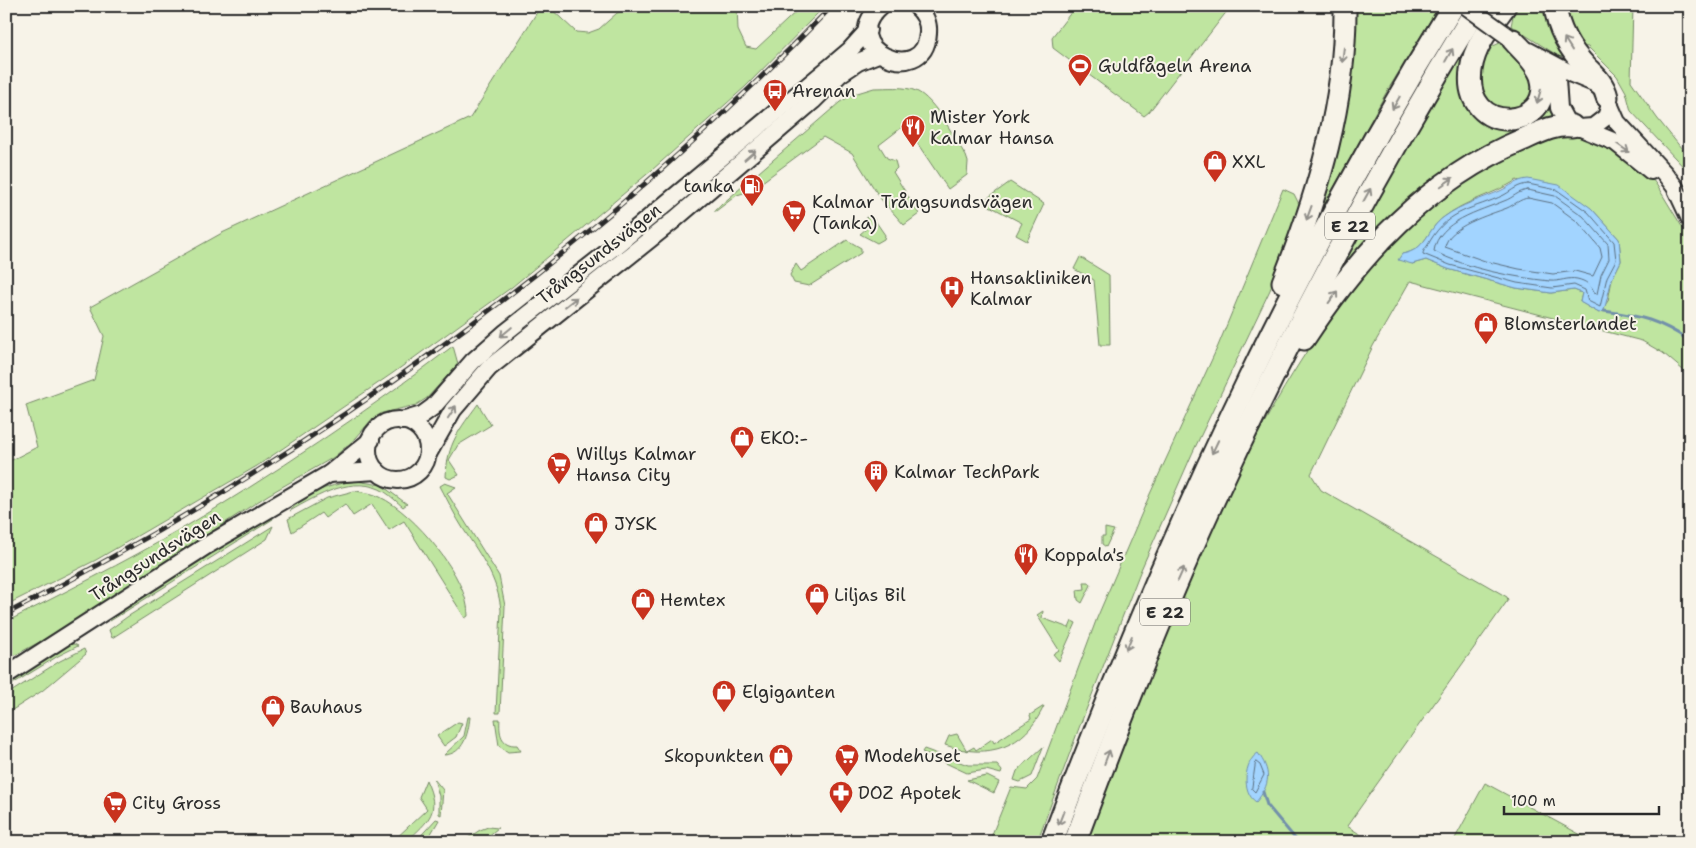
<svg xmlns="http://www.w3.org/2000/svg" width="1696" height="848" viewBox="0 0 1696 848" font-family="'Shantell Sans',sans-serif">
<rect width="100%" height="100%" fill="#f7f3e8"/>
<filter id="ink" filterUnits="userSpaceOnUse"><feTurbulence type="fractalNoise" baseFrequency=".02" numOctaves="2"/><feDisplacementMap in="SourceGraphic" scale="10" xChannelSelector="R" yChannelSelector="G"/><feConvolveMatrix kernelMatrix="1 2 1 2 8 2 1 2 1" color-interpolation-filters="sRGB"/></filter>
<g filter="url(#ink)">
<!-- green -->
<g fill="#bfe5a0" stroke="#758866" fill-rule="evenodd">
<path d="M541,6H548L576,32L588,33L599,29L617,13L632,6H737L738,30L746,47L756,49L802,6H825L745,87L652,170L512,287L393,373L257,466L96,560L6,605V463L37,447L26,405L94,380L104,336L90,307L222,233L470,118Z"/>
<path d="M1076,6H1231L1149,112L1144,116L1053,48L1052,37Z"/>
<path d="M1352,6H1439L1386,93L1306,238Z"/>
<path d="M1515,6H1549L1568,54L1560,57L1511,26Z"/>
<path d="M1561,6H1633L1631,81L1657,118L1690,159V174L1631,111L1626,92L1617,76L1588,47L1580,46Z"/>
<path d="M1478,27L1467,56L1493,127L1548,88L1555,117L1514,134L1322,301L1384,188Z"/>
<path d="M1500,43L1512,51L1533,76L1531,101L1503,114L1479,93L1484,50Z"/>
<path d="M874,88C887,88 905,86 916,91C935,99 955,139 966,156L968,162L967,175L948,189L905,125L879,145L887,158L895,161L897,168L893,172L919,214L904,225L880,198L852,153L823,137L750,191L737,195L716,211H714L840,102L854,94Z"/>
<path d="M1568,135L1602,142L1642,167L1656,184L1690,240V376L1663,353L1642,341L1410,281L1373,346L1311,474L1321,490L1507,597L1508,600L1347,826L1372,842H1087C1169,623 1311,190 1568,135ZM1517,180L1591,208L1619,239L1621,261L1612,279L1608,301L1599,313L1580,302L1582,293L1574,290L1551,293L1516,288L1448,269L1426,260L1412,264L1402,254C1427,250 1426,230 1444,217C1466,200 1493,195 1517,180Z"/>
<path d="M1010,182L1044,204L1027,241L1016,235L1022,223L982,202Z"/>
<path d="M1283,189L1294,194L1302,210L1270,290L1192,454L1140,572L1079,728L1037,842H989L1011,787L1027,789L1037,779L1097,618L1150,494L1218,346Z"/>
<path d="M866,217L874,219L885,235L884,239L877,243L860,234L866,229Z"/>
<path d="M847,240L861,248V253L809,286L794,283L790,275L796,264L801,271Z"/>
<path d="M1080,257L1109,275L1110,345H1100L1094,280L1074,269Z"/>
<path d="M453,346L458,364L427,398L416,405L382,413L372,419L356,438L334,457L268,495L47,638L6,660V622C65,592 123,563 180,530C274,474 365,413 453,346Z"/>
<path d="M478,404L491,425L458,445L449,460L459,475L450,479L446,477C447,444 459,430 478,404Z"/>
<path d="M356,481L381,485L407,504L403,507C397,502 391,496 385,492C354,473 317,496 290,511C305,492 333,484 356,481Z"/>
<path d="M445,483L456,487L447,493L499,576L505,606L500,713H496L501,610C498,579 481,556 464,530C455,516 448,501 440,486Z"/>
<path d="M354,491C363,492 372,493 380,497C414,513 469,578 468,616L465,618L404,521L389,530L372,504L353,516L345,504L325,518L321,513L292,532L288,519L327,498Z"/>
<path d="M271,515L273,519L110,621L115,614Z"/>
<path d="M273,526L267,539L112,638L109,630L127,617Z"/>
<path d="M1105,528L1114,530L1106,547L1102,544V536H1105Z"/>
<path d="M1084,582H1089L1091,585L1082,603L1078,600L1077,590L1085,589Z"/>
<path d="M1043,611L1042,618L1069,628L1072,621L1076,623L1059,661L1053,654L1059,650L1037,615Z"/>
<path d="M74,644L78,646L58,656L6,688V683L67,645Z"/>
<path d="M84,649L86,654L42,691L6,714V695L60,661Z"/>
<path d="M1044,706C1025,748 988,760 945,745L949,736L957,734L967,751L974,747L976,750L992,739L994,743L1031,719L1030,715Z"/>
<path d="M468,717H470C468,734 464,754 444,755L464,736Z"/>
<path d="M495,719H500C499,732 500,746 517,745L521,751L508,752L499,746Z"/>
<path d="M458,722L462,723L456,737L444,746L437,736Z"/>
<path d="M1043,747L1032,776L1020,782L1014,780L1017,771Z"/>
<path d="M924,749L968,765H997L1002,771L1001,774L986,770L967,773L922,752Z"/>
<path d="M987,776L999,782L994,793L967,780Z"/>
<path d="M434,779L443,790L441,815L439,814V796Z"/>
<path d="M426,780C441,813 430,819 406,842H392L427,809L419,797Z"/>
<path d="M1485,783L1594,842H1453Z"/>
<path d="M436,819L439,820L426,842H415Z"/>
<path d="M488,827L498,828L481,842H462L480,830Z"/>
</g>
<!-- water -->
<g fill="#a2d4ff" stroke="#7290aa">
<path d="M1528,179L1559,185L1591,208L1619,239L1621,261L1612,279L1604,311L1599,313L1580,302L1582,293L1574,290L1551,293L1516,288L1448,269L1426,260L1412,264L1398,260L1402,254C1427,250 1426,230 1444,217C1462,204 1481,199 1500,191C1511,186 1516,180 1528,179Z"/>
<path d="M1258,753C1271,771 1271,784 1256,802C1241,792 1244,761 1258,753Z"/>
</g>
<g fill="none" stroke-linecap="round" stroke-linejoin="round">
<!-- shore -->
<g stroke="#5b6f80" stroke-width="1">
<path d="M1528,184L1557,190L1588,212L1614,242L1616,260L1607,277L1600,307L1588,301L1585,290L1574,285L1552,288L1517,283L1450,265L1423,254C1423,250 1428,246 1430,241C1450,208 1473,210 1504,195C1513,190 1517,185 1528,184Z"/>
<path d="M1528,190L1555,196L1583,216L1608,244L1609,259L1601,275L1597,294L1594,293C1591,285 1586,281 1577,279C1568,277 1559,282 1550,281C1512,277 1467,269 1434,251C1438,221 1480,211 1504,201C1513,198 1518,191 1528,190Z"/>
<path d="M1528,198L1552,203L1578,222L1600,248L1602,257L1593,276L1575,271L1553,274L1519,269L1485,261L1445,247C1448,226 1489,215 1507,208C1514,205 1520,199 1528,198Z"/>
<path d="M1256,762L1260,765L1264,775L1255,792L1252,789Z"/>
</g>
<!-- stream -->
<g stroke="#7290aa" stroke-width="3">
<path d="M1604,311C1641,316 1659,320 1690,341"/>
<path d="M1263,792L1267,805L1298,842"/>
</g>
<defs>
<g id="secondary">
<path d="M881,6C832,48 925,89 928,33C929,22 924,13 916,6"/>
<path d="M1529,51L1572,74L1594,83L1603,90L1617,122L1665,174L1675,187L1690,219"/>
<path d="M1544,64L1557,79L1559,108L1567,123L1579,128L1593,127L1606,117L1610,105"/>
<path d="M1581,128L1615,142L1651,171"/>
<circle cx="398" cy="450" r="30"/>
<path d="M402,421L422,415L433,407L473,361L506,332L614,247L829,68L850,50L868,30"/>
<path d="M428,454L453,410L489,368L674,220L813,101L840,74L858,62L878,54"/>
<path d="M329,474L377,471"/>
<path d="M6,675L206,546L329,474L371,440"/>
</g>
<g id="highway">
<path d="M1505,6C1491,25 1474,46 1471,70C1462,139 1557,130 1541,76C1536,62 1522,50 1513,40"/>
<path d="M1555,6C1558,31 1570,50 1587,68C1596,77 1604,84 1607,97"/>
<path d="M1283,282C1318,194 1346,102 1345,6"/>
<path d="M1304,339C1359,255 1428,179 1522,140C1538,133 1554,124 1572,126"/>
<path d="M1052,842C1162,549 1288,273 1453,6"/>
<path d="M1075,842C1117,729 1160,617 1210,508C1289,336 1379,168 1478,6"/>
</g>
</defs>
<!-- secondary casing -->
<use href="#secondary" stroke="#2b2b2b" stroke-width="20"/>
<!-- highway casing -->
<use href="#highway" stroke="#2b2b2b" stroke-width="25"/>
<!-- secondary -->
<use href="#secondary" stroke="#f7f3e8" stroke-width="16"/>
<!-- highway -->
<use href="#highway" stroke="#f7f3e8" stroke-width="21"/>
<defs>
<path id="rail" d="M6,614C312,457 593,254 832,6"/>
</defs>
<!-- rail casing -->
<use href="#rail" stroke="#2b2b2b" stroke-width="5"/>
<!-- rail -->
<use href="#rail" stroke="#f7f3e8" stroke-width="3" stroke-dasharray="9" stroke-linecap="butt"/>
<defs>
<path id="secondary-bridge" d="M1466,6L1509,37"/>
</defs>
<!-- secondary-bridge casing -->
<use href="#secondary-bridge" stroke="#2b2b2b" stroke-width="20" stroke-linecap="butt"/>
<!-- secondary-bridge -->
<use href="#secondary-bridge" stroke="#f7f3e8" stroke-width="16"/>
</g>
<!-- one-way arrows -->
<defs><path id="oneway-shaft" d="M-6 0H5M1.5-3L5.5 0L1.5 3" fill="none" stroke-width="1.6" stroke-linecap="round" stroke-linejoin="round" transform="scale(1.25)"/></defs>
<g stroke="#918f8a">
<use href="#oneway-shaft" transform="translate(1568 44) rotate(-122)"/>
<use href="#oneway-shaft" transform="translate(1343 55) rotate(97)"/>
<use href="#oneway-shaft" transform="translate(1449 55) rotate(-60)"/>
<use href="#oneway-shaft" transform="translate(1539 96) rotate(106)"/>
<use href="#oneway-shaft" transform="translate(1396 103) rotate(120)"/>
<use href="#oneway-shaft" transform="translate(1623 148) rotate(35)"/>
<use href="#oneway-shaft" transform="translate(750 155) rotate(-41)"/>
<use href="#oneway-shaft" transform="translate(1447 182) rotate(-35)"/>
<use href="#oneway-shaft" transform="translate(1367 195) rotate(-61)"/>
<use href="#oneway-shaft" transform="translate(1309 213) rotate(110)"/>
<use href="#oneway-shaft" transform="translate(1333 297) rotate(-54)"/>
<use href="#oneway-shaft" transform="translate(571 302) rotate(-38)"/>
<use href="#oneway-shaft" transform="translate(506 332) rotate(140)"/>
<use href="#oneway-shaft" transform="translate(452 412) rotate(-57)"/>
<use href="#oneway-shaft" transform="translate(1215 447) rotate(115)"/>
<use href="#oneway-shaft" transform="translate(1181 574) rotate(-66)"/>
<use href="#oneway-shaft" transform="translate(1129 643) rotate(112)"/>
<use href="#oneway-shaft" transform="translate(1107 757) rotate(-69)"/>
<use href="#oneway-shaft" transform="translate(1061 818) rotate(111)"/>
</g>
</g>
<!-- icons -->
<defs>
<symbol id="stadium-pin" viewBox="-11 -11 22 30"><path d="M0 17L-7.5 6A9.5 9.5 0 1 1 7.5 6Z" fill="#c8321e" stroke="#f7f3e8"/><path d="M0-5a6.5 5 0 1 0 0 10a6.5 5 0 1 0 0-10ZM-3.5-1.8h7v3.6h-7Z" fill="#fff"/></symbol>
<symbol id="bus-pin" viewBox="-11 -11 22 30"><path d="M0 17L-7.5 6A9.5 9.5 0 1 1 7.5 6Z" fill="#c8321e" stroke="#f7f3e8"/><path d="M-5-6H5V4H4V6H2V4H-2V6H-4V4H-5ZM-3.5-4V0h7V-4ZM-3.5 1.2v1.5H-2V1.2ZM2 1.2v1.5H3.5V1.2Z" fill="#fff"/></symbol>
<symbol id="restaurant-pin" viewBox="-11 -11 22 30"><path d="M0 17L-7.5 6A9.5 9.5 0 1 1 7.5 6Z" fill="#c8321e" stroke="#f7f3e8"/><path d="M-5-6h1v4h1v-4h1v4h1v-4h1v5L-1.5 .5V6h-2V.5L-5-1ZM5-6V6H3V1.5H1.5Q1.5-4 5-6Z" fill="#fff"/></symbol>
<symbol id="shop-pin" viewBox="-11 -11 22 30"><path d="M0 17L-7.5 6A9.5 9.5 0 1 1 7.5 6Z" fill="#c8321e" stroke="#f7f3e8"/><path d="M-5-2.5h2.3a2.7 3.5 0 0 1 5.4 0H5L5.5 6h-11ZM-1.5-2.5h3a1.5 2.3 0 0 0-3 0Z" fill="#fff"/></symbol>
<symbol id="fuel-pin" viewBox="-11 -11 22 30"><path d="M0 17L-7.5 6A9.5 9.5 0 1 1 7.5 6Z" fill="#c8321e" stroke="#f7f3e8"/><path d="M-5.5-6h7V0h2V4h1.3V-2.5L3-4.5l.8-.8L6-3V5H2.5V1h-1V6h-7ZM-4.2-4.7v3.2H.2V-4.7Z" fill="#fff"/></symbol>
<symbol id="supermarket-pin" viewBox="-11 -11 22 30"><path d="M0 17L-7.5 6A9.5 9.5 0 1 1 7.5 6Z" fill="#c8321e" stroke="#f7f3e8"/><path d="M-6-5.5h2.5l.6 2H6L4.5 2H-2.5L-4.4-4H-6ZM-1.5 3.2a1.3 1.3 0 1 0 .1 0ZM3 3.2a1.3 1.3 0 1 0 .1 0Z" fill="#fff"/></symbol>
<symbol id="hospital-pin" viewBox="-11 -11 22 30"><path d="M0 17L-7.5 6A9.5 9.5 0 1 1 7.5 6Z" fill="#c8321e" stroke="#f7f3e8"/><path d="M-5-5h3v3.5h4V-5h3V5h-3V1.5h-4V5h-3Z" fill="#fff"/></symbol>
<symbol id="building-pin" viewBox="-11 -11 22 30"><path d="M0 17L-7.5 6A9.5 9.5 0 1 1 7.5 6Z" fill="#c8321e" stroke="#f7f3e8"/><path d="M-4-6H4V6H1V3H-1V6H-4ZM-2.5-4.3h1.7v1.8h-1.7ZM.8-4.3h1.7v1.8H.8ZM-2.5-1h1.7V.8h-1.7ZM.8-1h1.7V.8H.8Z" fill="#fff"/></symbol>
<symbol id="pharmacy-pin" viewBox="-11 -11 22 30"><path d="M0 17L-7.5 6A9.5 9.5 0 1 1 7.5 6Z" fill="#c8321e" stroke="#f7f3e8"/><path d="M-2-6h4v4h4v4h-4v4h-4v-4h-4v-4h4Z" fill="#fff"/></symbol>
</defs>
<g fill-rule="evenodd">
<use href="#stadium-pin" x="1066" y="52" width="28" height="38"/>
<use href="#bus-pin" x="761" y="77" width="28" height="38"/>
<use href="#restaurant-pin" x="899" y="113" width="28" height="38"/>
<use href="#shop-pin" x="1201" y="148" width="28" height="38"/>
<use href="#fuel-pin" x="738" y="172" width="28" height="38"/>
<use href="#supermarket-pin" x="780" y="198" width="28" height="38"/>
<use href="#hospital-pin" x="938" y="274" width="28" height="38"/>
<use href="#shop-pin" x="1472" y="310" width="28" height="38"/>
<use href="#shop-pin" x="728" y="424" width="28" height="38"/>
<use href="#supermarket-pin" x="545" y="450" width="28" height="38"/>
<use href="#building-pin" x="862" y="458" width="28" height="38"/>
<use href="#shop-pin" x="582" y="510" width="28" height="38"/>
<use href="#restaurant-pin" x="1012" y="541" width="28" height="38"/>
<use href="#shop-pin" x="803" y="581" width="28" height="38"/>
<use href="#shop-pin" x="629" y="586" width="28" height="38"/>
<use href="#shop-pin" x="710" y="678" width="28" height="38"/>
<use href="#shop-pin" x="259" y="693" width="28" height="38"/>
<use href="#shop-pin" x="767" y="742" width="28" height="38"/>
<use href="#supermarket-pin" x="833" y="742" width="28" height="38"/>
<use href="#pharmacy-pin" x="827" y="779" width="28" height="38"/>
<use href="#supermarket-pin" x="101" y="789" width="28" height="38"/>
</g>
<g text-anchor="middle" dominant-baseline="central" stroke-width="4" stroke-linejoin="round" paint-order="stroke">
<!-- shield labels -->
<g fill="#f7f3e8" stroke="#686764" stroke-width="1">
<rect x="1325" y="212.5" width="50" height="27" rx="4"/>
<rect x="1140" y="598.5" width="50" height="27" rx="4"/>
</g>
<g font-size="16" font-weight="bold" fill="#2b2b2b">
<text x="1350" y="226">E 22</text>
<text x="1165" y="612">E 22</text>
</g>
<!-- poi labels -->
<g font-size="18" fill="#2b2b2b" stroke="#f7f3e8" text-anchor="start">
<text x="1098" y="66">Guldfågeln Arena</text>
<text x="792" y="91">Arenan</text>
<text x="930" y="117">Mister York<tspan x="930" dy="21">Kalmar Hansa</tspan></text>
<text x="1232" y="162">XXL</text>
<text x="734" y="186" text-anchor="end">tanka</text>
<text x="812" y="202">Kalmar Trångsundsvägen<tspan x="812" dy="21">(Tanka)</tspan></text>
<text x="970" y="278">Hansakliniken<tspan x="970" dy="21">Kalmar</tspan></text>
<text x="1504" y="324">Blomsterlandet</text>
<text x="760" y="438">EKO:-</text>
<text x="576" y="454">Willys Kalmar<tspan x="576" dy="21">Hansa City</tspan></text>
<text x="894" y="472">Kalmar TechPark</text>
<text x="614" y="524">JYSK</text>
<text x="1044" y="555">Koppala's</text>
<text x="834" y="595">Liljas Bil</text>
<text x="660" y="600">Hemtex</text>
<text x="742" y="692">Elgiganten</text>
<text x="290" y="707">Bauhaus</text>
<text x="764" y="756" text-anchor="end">Skopunkten</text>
<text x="864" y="756">Modehuset</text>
<text x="858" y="793">DOZ Apotek</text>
<text x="132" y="803">City Gross</text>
</g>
<!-- street labels -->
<g font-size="18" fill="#2b2b2b" stroke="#f7f3e8">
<text transform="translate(599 254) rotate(-38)">Trångsundsvägen</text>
<text transform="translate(155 556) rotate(-33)">Trångsundsvägen</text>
</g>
</g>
<!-- margin -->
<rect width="1696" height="848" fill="none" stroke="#f7f3e8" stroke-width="25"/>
<rect x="12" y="12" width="1671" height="823" fill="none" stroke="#2b2b2b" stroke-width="2" filter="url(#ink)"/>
<!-- scale -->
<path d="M1504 806v8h155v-8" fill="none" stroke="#2b2b2b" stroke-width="2.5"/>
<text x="1511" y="806" font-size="15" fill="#2b2b2b" stroke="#f7f3e8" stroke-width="4" paint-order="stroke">100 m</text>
</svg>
